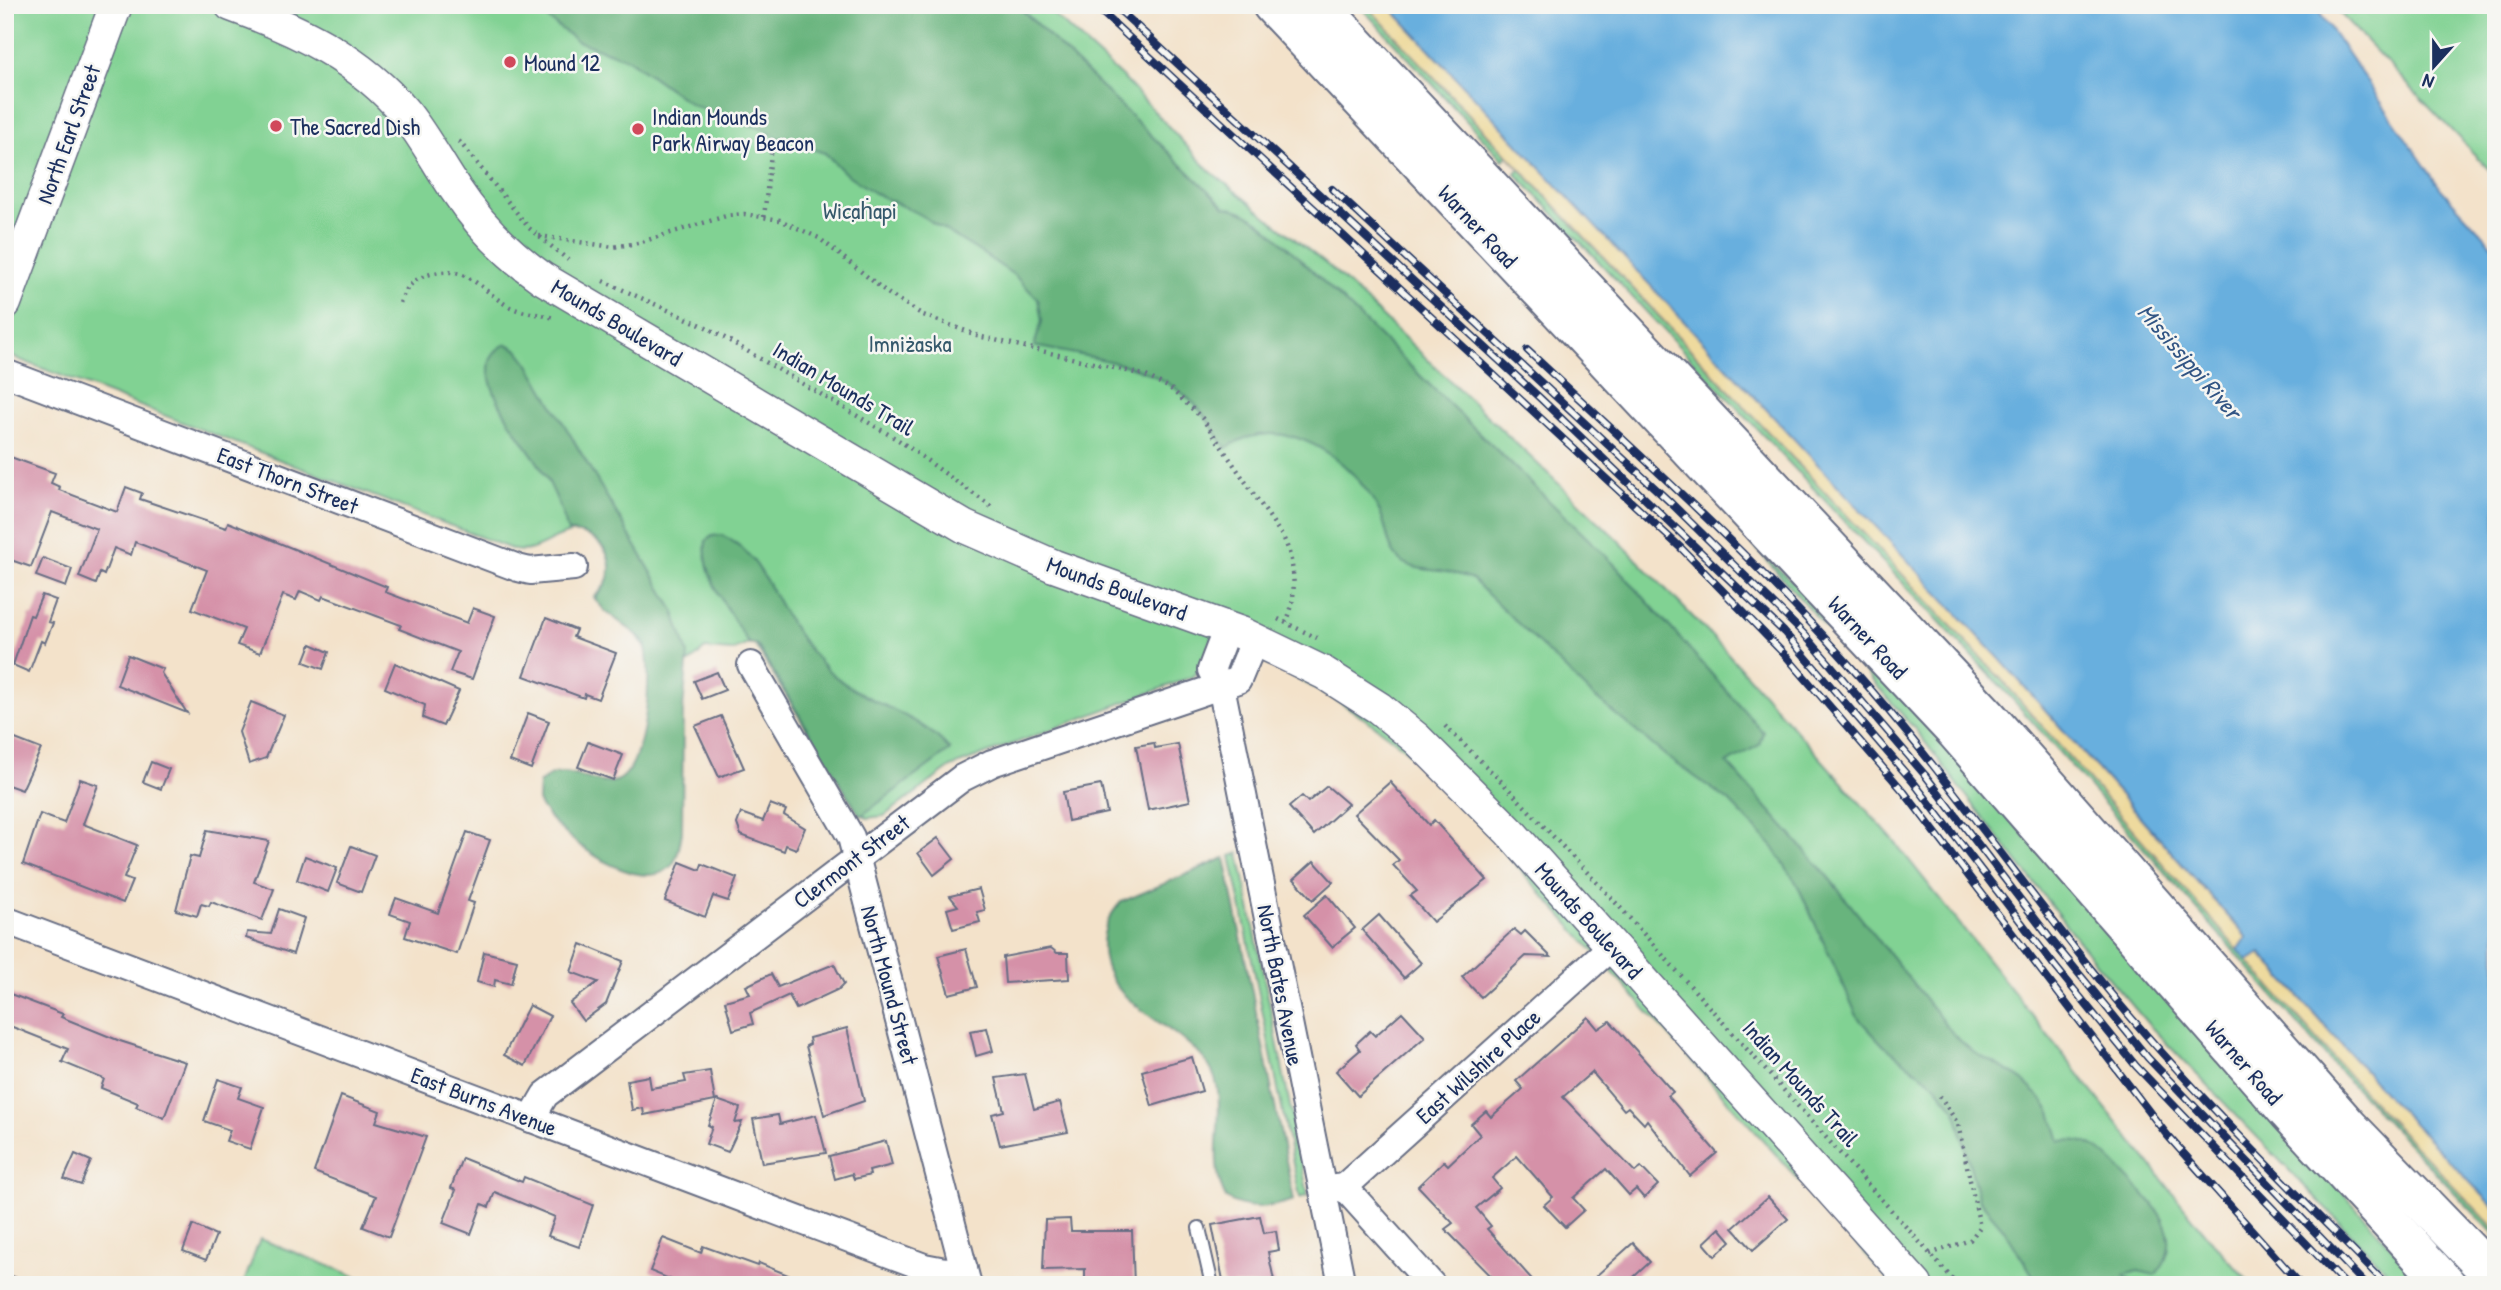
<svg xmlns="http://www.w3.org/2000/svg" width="2501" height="1290" viewBox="0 0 2501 1290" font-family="'Patrick Hand',sans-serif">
<rect width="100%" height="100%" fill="#f6f6f2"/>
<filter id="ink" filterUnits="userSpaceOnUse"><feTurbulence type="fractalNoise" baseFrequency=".0143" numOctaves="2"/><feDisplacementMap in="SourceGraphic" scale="14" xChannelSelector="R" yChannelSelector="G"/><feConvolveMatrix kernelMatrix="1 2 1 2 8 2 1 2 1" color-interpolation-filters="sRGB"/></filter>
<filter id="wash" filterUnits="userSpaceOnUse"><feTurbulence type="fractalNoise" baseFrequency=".00686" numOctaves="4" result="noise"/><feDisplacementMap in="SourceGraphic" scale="28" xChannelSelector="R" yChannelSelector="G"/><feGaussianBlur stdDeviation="1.57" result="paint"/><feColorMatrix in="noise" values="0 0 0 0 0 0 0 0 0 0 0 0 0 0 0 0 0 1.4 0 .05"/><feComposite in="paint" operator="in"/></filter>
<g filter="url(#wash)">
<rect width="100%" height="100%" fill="#f3e2ca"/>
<!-- green -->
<g fill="#81d293" stroke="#4e8078" stroke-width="2">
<path d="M5,5H1043L1126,81L1210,171L1331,268L1618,540L1723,648L1893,840L2207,1236L2252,1285H1893L1474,818C1452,796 1430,771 1406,750C1348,701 1281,667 1211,640L1198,671L1192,677L951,767L884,816L867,818L855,808L753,642L732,651L705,649L688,664L649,653L635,632L594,597C603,590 609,581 610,569C610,558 605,547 596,540C566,516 544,557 514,550L5,354Z"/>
<path d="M1359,5H1366L1507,156L1503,160Z"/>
<path d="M2332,5H2496V177Z"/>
<path d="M1520,169L2001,679L2324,1048L2496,1230V1236L2341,1073L2008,694L1515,173Z"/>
<path d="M1749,540L1842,630L2425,1285H2400L2149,1025L2091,957L1914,728Z"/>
<path d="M1239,853L1308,1195L1300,1198L1231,856Z"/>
<path d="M260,1239L363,1279L361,1285H243Z"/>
</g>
<!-- forest -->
<g fill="#68b47d" stroke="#42726e" stroke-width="2">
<path d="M530,5H1017L1225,207C1253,210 1277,237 1297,256L1615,565L1763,732L1759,745L1727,763L1825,873L1955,1036L1972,1051L2019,1077L2041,1098L2051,1112L2060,1141C2096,1136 2109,1159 2132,1182C2159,1208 2187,1241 2155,1275L2138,1271L2124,1275L2136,1285H2039L2003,1228L1979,1200L1955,1109L1933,1083L1883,1045L1858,1018L1797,884L1773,847L1729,801L1666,756L1592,695L1473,580C1452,568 1415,573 1401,561C1386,549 1388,529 1380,512C1352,458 1285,409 1226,448C1217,435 1209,420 1198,408C1158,362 1090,358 1034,346L1042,321L1038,299L1014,275L983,254L917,213L874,193L845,173L825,153L812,149L802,140L778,138L764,129L725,118L691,104L628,59L577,41Z"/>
<path d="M507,344L518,350L528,363L673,609L688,654L683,709L682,832C680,843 679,855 673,864C643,902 552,832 538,801L539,784C564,757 591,789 616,781C647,771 654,667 644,640L605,611L595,599C598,594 605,588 607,581C619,554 594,531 568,532C562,510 553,488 541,468C528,444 456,364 507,344Z"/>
<path d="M721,535C754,548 767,584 784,612C795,631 807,648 822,664C858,704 916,709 950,750L861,816L858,813L757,645L748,643C731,614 701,576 706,541L712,536Z"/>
<path d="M1225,858L1294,1200C1272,1208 1245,1211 1226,1198C1203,1154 1233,1103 1209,1066C1181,1023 1101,1006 1103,945C1103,928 1110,914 1121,902Z"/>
</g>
<!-- sand -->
<g fill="#eeda9e" stroke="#84847e" stroke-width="2">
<path d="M1366,5H1388L2000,659L2247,938L2238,950L2001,679Z"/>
<path d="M2260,953L2389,1098L2496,1209V1230L2366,1095L2248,961Z"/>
</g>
<!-- water -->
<path fill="#67afde" stroke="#416f9e" stroke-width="2" d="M1388,5H2314L2441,189L2496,249V1209L2389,1098L2261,953L2248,961L2238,950L2247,937L2000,659Z"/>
<g id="blocks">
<!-- building -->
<g fill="#d591a8">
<path d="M5,455L55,473L51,483L60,487L59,490L117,512L126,487L142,493L140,499L226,528L228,522L387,587L385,592L467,623L473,608L495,616L472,679L450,672L458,652L399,629L401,625L323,596L321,600L300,591L296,600L283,595L260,653L237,645L244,629L192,609L207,570L135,542L131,555L114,548L104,575L100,573L96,584L79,577L97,529L52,512L31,567L5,558Z"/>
<path d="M43,558L72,569L66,587L36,576Z"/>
<path d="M42,595L56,600L48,622L53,623L45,643L41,641L29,672L13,665L30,615L33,616Z"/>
<path d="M546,618L576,630L573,637L616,653L598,699L585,694L584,698L524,676Z"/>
<path d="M311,644L329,652L323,669L304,662Z"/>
<path d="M128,655L163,669L161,673L187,713L117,685Z"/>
<path d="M395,663L459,691L443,726L423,718L425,705L385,688Z"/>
<path d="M717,672L725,690L702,699L694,681Z"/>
<path d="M251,702L284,715L266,758L249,764L239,732Z"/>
<path d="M528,713L549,721L531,769L510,761Z"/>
<path d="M721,716L744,768L719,777L695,726Z"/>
<path d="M5,735L41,749L22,790L5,784Z"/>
<path d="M588,742L623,755L613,780L578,767Z"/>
<path d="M1154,743L1155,748L1178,744L1190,801L1148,810L1136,746Z"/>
<path d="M151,762L169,769L161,789L143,782Z"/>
<path d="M80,779L98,785L83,824L137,845L124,878L132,881L123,903L23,864L40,814L64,823Z"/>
<path d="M1390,782L1429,825L1434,820L1487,880L1433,922L1410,896L1417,891L1393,865L1399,860L1354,814Z"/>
<path d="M1101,785L1107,813L1068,821L1063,792Z"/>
<path d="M1327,786L1348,804L1314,835L1289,807L1302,796L1308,802Z"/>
<path d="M770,804L786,810L784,815L805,828L796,849L786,845L784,851L741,835L737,824L741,813L763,821Z"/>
<path d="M207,830L269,841L254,882L274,889L262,920L211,902L209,906L201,904L197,916L176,910L190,856L199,858Z"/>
<path d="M467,832L490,840L468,901L474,903L457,954L405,937L410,921L390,914L396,898L438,913Z"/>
<path d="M938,838L954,859L934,875L918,853Z"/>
<path d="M351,846L375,855L361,892L337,883Z"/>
<path d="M305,856L337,868L328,892L297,880Z"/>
<path d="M1314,861L1333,882L1313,900L1294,879Z"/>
<path d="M680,862L700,870L702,864L737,878L728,901L713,896L705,917L665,901Z"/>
<path d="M979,889L985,910L977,912L980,922L953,929L947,909L958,906L950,896Z"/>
<path d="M1327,895L1355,928L1332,947L1304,915Z"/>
<path d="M279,909L304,918L293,954L246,938L247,932L271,934Z"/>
<path d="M1379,915L1421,963L1404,978L1362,930Z"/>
<path d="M1514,929L1521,935L1525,931L1551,957L1526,956L1481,997L1462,977Z"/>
<path d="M581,944L623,961L606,1004L583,1021L570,1003L598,982L571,972Z"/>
<path d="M1051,948L1057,953H1068L1069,979L1005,983L1003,957Z"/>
<path d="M966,949L977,987L949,994L938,956Z"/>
<path d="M484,952L517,960L511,984L495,980L494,987L477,982Z"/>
<path d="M834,964L844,984L839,989L796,1009L789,995L750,1013L753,1024L733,1030L725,1001L750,994L746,986L771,974L778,987Z"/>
<path d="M5,992L63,1014L61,1017L120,1041L185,1062L164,1118L136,1107L138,1103L101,1088L104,1079L62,1062L68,1049L5,1024Z"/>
<path d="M529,1005L550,1016L525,1066L504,1055Z"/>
<path d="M1402,1012L1425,1037L1358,1096L1336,1071L1360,1050L1356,1044L1370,1031L1375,1036Z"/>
<path d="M1588,1017L1598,1029L1610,1021L1673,1092L1668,1096L1717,1153L1690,1176L1647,1120L1644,1124L1628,1107L1624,1110L1592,1072L1563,1097L1635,1172L1641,1167L1658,1185L1644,1198L1636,1189L1629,1195L1606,1169L1573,1198L1584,1210L1565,1227L1544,1205L1553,1197L1517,1156L1492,1178L1500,1188L1476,1208L1491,1226L1487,1229L1537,1285H1500L1445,1229L1453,1223L1418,1186L1444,1161L1448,1165L1480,1135L1471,1124L1486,1111L1491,1117L1523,1089L1516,1081Z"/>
<path d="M847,1028L864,1101L824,1115L806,1046L810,1044L809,1038Z"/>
<path d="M987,1028L993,1051L976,1056L970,1031Z"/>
<path d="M1192,1057L1202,1091L1152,1106L1142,1071Z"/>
<path d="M710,1071L715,1101L644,1115L643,1108L632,1110L627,1080L649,1076L651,1088L686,1082L684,1075Z"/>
<path d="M1025,1074L1034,1109L1060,1102L1068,1132L1000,1145L992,1114L1004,1111L996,1078Z"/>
<path d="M218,1079L242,1087L238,1098L264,1107L250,1149L226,1141L230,1130L204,1121Z"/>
<path d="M341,1096L380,1111L376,1122L426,1137L389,1237L363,1227L376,1196L314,1172Z"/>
<path d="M717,1100L740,1108L735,1123L742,1122L728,1152L706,1144L712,1127L708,1125Z"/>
<path d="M778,1115L780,1124L816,1115L826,1153L762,1163L753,1119Z"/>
<path d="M886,1141L892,1165L869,1171L870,1175L854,1179L852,1174L835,1179L829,1156Z"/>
<path d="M75,1154L91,1161L81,1185L64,1179Z"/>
<path d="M462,1158L522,1182L524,1177L593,1205L579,1247L548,1236L555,1217L495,1192L489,1207L482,1204L471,1234L443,1223L456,1190L451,1188Z"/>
<path d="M1768,1197L1788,1219L1753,1250L1733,1228Z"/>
<path d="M1260,1216L1264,1233L1276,1231L1279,1250L1268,1252L1275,1285H1224L1212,1225Z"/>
<path d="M1070,1219L1071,1231H1132L1134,1285L1085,1282V1269L1043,1270L1045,1220Z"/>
<path d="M193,1225L216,1235L206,1260L183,1251Z"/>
<path d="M1720,1228L1731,1241L1715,1256L1704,1243Z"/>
<path d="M663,1238L701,1253L703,1246L758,1266L759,1263L812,1285H684L650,1271Z"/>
<path d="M1633,1243L1650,1262L1625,1285H1604L1596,1276Z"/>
</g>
</g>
</g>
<g filter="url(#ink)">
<use href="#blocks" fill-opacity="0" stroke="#676e84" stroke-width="2"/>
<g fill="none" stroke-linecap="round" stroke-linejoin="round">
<defs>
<g id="service">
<path d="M1199,1228L1212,1285"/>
<path d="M5,1281L16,1285"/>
</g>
<g id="minor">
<path d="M5,373L518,568L530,571L574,567"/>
<path d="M1227,628L1211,670L1222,691L1342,1285"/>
<path d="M751,665L851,837L968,1285"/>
<path d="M5,920L924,1267L945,1271L964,1269"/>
<path d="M531,1119L545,1095L962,778L992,763L1238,680L1255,639"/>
<path d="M1344,1187L1612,946"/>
<path d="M1328,1189L1344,1187L1432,1285"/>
</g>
<g id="tertiary">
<path d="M231,5C297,29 361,59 406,114C425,138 439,165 456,190C479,225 508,254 542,278L965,527L1054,566L1241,633L1324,673L1379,708L1417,739L1510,832L1916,1285"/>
<path d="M5,303L116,5"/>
</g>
<g id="trunk">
<path d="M1272,5L1955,731L2288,1112L2447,1285"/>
<path d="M1319,5L1987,716L2348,1126L2496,1279"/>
</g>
</defs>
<!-- service casing -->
<use href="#service" stroke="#676e84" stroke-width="16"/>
<!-- minor casing -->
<use href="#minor" stroke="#676e84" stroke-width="30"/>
<!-- tertiary casing -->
<use href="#tertiary" stroke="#676e84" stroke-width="35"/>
<!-- trunk casing -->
<use href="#trunk" stroke="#676e84" stroke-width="42"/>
<!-- path -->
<g stroke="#676e84" stroke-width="4.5" stroke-dasharray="2 5" stroke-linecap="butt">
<path d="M459,141L529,228L568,260"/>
<path d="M764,217L772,145C783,138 800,141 809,151"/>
<path d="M539,236L613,247L638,243L726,216L744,214L780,220L819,238L889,294L923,315L982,337L1144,375L1170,388L1202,418L1283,537C1295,560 1298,599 1286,622"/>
<path d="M603,281L706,327L900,441L993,508"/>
<path d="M400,303C406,287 414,278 431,274C466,264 481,290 508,306C523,314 541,313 556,319"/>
<path d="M1278,619L1317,638"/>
<path d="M1445,726L1499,779L1617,904L1958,1285"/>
<path d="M1930,1254L1970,1240L1980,1227L1958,1124L1940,1096"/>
</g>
<!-- service -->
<use href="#service" stroke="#fff" stroke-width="12"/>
<!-- minor -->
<use href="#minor" stroke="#fff" stroke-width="26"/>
<!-- tertiary -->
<use href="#tertiary" stroke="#fff" stroke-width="32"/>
<!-- trunk -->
<use href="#trunk" stroke="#fff" stroke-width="38"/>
<defs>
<g id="rail">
<path d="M1094,5L1682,549L1786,656L1904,792L2167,1135L2301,1285"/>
<path d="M1114,5L1541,399L1784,632L1914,783L2054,965L2136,1066L2346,1285"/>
<path d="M1332,189L1671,503L1805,635L1925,775L2049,937L2148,1058L2366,1285"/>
<path d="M1527,350C1637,453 1751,554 1851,667C1948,776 2029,896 2122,1007C2205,1105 2297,1194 2387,1285"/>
</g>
</defs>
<!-- rail casing -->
<use href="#rail" stroke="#1b2f5e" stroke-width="8"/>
<!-- rail -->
<use href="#rail" stroke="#f6f6f2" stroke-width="5" stroke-dasharray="16" stroke-linecap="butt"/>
</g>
</g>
<!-- markers -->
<g fill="#d1495b" stroke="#f6f6f2" stroke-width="2.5">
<circle cx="510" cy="62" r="7"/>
<circle cx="276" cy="126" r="7"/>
<circle cx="638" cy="129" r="7"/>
</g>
<g text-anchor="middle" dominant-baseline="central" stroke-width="5" stroke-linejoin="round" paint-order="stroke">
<!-- poi labels -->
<g font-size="23" fill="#1b2f5e" stroke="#f6f6f2" text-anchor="start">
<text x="524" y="62">Mound 12</text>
<text x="652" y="116">Indian Mounds<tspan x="652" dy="26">Park Airway Beacon</tspan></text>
<text x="290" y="126">The Sacred Dish</text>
</g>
<!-- street labels -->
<g font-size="23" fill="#1b2f5e" stroke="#f6f6f2">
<text transform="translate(68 134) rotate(-70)">North Earl Street</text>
<text transform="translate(1478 226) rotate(47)">Warner Road</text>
<text transform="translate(617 322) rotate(31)">Mounds Boulevard</text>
<text transform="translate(844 388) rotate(31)">Indian Mounds Trail</text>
<text transform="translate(288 480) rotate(21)">East Thorn Street</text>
<text transform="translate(1117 588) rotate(20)">Mounds Boulevard</text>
<text transform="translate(1868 637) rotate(47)">Warner Road</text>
<text transform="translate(851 861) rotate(-37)">Clermont Street</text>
<text transform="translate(1589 920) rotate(48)">Mounds Boulevard</text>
<text transform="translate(890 985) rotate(75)">North Mound Street</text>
<text transform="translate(1281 985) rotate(79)">North Bates Avenue</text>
<text transform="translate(2244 1062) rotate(49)">Warner Road</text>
<text transform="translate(1478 1066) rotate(-42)">East Wilshire Place</text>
<text transform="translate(1801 1083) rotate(48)">Indian Mounds Trail</text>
<text transform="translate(484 1101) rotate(21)">East Burns Avenue</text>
</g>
<!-- park labels -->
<g font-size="23" fill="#34586b" stroke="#f6f6f2">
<text x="860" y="210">Wic̣aḣapi</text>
<text x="910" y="343">Imniżaska</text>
</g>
<!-- water labels -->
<g font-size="24" font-style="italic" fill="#325584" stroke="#f6f6f2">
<text transform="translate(2190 361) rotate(49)">Mississippi River</text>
</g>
</g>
<!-- margin -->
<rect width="2501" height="1290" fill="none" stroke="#f6f6f2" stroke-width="28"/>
<!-- north arrow -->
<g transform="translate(2434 66) rotate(201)" stroke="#f6f6f2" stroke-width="5" paint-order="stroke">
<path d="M0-5L12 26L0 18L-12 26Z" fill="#1b2f5e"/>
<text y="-10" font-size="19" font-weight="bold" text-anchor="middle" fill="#1b2f5e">N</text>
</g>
</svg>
